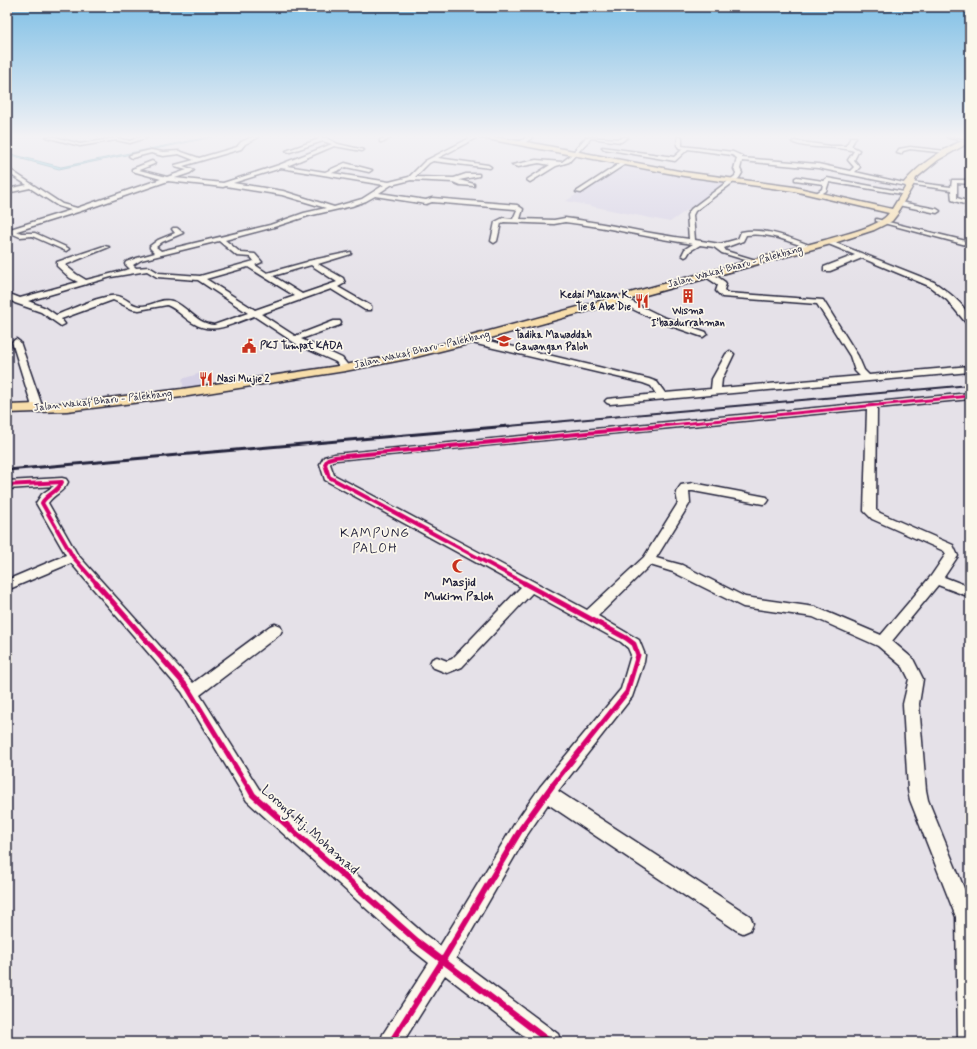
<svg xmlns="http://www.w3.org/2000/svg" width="977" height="1049" viewBox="0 0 977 1049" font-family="Mynerve,sans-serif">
<rect width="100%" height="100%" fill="#e5e1e8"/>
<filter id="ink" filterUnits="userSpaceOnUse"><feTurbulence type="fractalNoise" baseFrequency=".025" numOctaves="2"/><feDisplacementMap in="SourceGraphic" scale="8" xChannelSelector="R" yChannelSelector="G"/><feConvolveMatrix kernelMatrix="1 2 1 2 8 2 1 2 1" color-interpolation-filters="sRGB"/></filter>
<g filter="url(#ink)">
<!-- built -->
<g fill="#d6d1e5">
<path d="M621,166L684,177L727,182L670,222L566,201Z"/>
<path d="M201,373V389L184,392L182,379Z"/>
</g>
<!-- water -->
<path fill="#85d3e2" stroke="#5d8c9f" d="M208,137H213L59,169L7,155V153L61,167Z"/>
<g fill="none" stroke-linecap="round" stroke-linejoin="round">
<defs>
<g id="minor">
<path d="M46,137H55L80,144L116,138L130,141L140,137H148L130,143L116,140L80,146Z"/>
<path d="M252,137H259L245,144L241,149L183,166L194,170L190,173L175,178L223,183L279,165L332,144L323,141L290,152L286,151L319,139L316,137L326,138L338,144L364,150L362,151L334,146L287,166L325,172L345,163L372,170L369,172L346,167L332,173L389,182L409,177L425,161L472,137H478L438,158L488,165L491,167L490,168L433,161L429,163L415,177L454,178L466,174H479V176L459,180L474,184V186L460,185L453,182L411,180L391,185L379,193L426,200L432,198L517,205L523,209L520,219L554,220L565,218C607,223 647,234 689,239L687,215L691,209L735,176L736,173L734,169L737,158L732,155L688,149L675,161L604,149L602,147L674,157L683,149L679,148L677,145L678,137H682V146L733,152L742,156V158L818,164L850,171L854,167L848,160L854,151C838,145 806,150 792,142L794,141L831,146H846L851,137H856L851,146L859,150L854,160L860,167L855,172L908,184L911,182L951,187L952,180H970V184L957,183V198L970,202V206L952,200L951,190L908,184L906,186L818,168L742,161L740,169L742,173L739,178L695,211L693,215L695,240L720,244L738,239L741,232C765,227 790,238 812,246V248H808C788,241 767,232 746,235L743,241L724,248L726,251L759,261V263H755L722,253L714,247L700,245L690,251L687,256L685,257L682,255L685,249L693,244C650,238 608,227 565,222L554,224L504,222L501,223L497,241L494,243L491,241L495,222L503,218L513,219L517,210L515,209L432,202L426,204L375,196L366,201L352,206L308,216L274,227L225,240L241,253L255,254L262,262L255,265L267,273L307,262L308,261L351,252V254L318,264L343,278L345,283L338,287L371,306V310H365L331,289L261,314L295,336L334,321H340L341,323L340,325L301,339L342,358L350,368L345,371L342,370L336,362L298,345L254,316C234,323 213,336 193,323C184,318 177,309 167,305L139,310L132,309L113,300L61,319L65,324L61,326L41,312L15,303L7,298V293L20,298L78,282L70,278L57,266V262L104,246L109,247L65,265L76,274L86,280L130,269L125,264L126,262L137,258L155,253L150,248V246L158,240L175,233L172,229L173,228H177L183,233L162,242L156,247L161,251L270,225L304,213L326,208L282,195L226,186L223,187L168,181L81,211L17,231L21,233H35L68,248L69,249L66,251L32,236L20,237L11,233L7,234V230L71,210L58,206L30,188L7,193V189L27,185L8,173V171H12L62,204L77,208L161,179L132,171V169L152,161L155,163L154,164L139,170L167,177L187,170L175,167V165L194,160L179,154L163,156L151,153L132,158L129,156L130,155L151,150L163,152L179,151L199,158L237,147L241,142ZM281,168L384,185L362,199L334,207L283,191L233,183ZM219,241L237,256L251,257L254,261L200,276L159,273L149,267L136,268L133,265L141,260ZM311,265L337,282L302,294L273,276ZM248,267L295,296L255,310L206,279ZM147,271L157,277L198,280L248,313L214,325C198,324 189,309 175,302C162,296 152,307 139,306C131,305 125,297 117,296C105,293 70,310 56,315L46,308L28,301L111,277Z"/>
<path d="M385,137H391L384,142H380V140Z"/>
<path d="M527,137H533L523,144H519V142Z"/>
<path d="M586,137L620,139L623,137H628L621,142L591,138L569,162L556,166L530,182L527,180L528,179L550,165L539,163L518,167L512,165L536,160L562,162L570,156Z"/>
<path d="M947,137L970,140V142L949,138Z"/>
<path d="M910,147L946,151L948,152L946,153L910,149L903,151L901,154L897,153L899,149Z"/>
<path d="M622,162L627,163L581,193L576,192Z"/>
<path d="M797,177L823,181L827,178L904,192L901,194L829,182L826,191L818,196L815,194L822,189L823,184L795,180V178Z"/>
<path d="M900,202L937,209L940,211L937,213L898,205L897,204Z"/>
<path d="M970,210V214H966V212Z"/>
<path d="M876,219L970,242V246L876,221Z"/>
<path d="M828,240L934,282C948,292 970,307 970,324H967L947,300L929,286L862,258L830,271H824V267L855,255L826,243V241Z"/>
<path d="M706,273H712L725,282L726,284L724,290L727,293L823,300L858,356L864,370L869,375L970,366V372L610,404L607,403L605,401L607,399L656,394L651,386L643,383L472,343L468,340L472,337L649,379L657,382L665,393L711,389L712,379L726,354L730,351L734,354L722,379L721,388L860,376L855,371L850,356L817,304L722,297L716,291L718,285L706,277Z"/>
<path d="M616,297H622L663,317L706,332L707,334L703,337L700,336L657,321L616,301Z"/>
<path d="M16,339L20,342L41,403L38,411L35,412L30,409L31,403L12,342Z"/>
<path d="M970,393V399L877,408L876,510L880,513L953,545L958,556L944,577L970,587V597L938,585L892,641L913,659L923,679L919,704L926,790L928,800L970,903V1042H958L956,917L910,800L908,790L903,704L909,679L903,667L878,646L813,617L743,607L673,572L650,565L598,616L639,640L645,655L644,662L632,697L558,791L750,916L753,923L750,930L743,933L736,930L548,804L527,835L456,958L558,1034L561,1042H532L445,975L403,1042H380L383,1034L429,963L410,948L247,801L182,692L71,563L7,590V580L66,555L36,503L42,494L54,486L7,489V481L62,478L66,479L68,482C64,492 54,494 48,503L77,554L193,683L270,626L275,624L280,626L282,630L280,634L200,695L259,789L424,934L440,946L515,823L540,787L621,689L631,655L628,648L621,642L532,593L462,667L447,673L432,667L430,663L432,659L437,657L447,661L452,659L521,587L325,480L320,464L324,457L335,454ZM867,409L864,511L872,519L944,551L946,554L931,576L881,635L815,607L745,597L682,565L656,558L690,503L689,491H693L763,504L767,503L769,500L767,497L693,483L681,485L676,492L678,503L644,557L587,610L334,475L330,464L332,461L336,460Z"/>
</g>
<path id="major" d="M476,137H494L532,143L684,172L794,187L892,209L906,186L903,184C918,165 946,146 970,138V142L938,160L916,178L914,184L898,211L899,212L892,221L874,230L831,244L476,342L412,358L345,371L182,397L67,411L7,413V405L67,403L182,389L345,365L412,352L825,240C841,235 880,227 889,213L794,191L684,176Z"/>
</defs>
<!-- minor casing -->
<use href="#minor" stroke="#22223b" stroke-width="3"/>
<!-- major casing -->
<use href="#major" stroke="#22223b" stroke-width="3"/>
<!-- minor -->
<use href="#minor" fill="#fbf7ec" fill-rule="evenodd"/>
<!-- major -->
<use href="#major" fill="#f8deab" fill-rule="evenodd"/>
<!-- rail-far1 -->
<path stroke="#22223b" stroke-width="2" d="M498,427L970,385"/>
<!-- rail -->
<path stroke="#22223b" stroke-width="3" d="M7,470L509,426"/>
<defs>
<path id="cycleway-far3" d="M650,427L970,396"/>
<g id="cycleway-far2">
<path d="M7,485L62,482C58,492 47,494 42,503L73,557L97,584"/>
<path d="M526,584L329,477L325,464L328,459L335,457L661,426"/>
</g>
<g id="cycleway-far1">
<path d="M96,583L187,687L248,787"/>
<path d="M524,583L626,638L634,644L638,655L627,692L551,787"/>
</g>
<g id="cycleway">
<path d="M248,786L253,795L417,941L550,1042"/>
<path d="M391,1042L443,960L521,829L552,786"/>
</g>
</defs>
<!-- cycleway-far3 casing -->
<use href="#cycleway-far3" stroke="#fbf7ec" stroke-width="5"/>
<!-- cycleway-far2 casing -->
<use href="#cycleway-far2" stroke="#fbf7ec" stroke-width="6"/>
<!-- cycleway-far1 casing -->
<use href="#cycleway-far1" stroke="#fbf7ec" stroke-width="8"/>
<!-- cycleway casing -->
<use href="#cycleway" stroke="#fbf7ec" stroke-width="9"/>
<!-- cycleway-far3 -->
<use href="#cycleway-far3" stroke="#d6006c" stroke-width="3"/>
<!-- cycleway-far2 -->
<use href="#cycleway-far2" stroke="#d6006c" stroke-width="4"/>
<!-- cycleway-far1 -->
<use href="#cycleway-far1" stroke="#d6006c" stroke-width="5"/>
<!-- cycleway -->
<use href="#cycleway" stroke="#d6006c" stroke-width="6"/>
</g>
</g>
<!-- sky -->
<linearGradient id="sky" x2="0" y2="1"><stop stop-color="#80c0e6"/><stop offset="0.48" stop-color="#f3f2f5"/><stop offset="1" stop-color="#f3f2f5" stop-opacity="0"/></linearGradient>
<rect width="977" height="284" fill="url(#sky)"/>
<!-- icons -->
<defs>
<symbol id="building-bare" viewBox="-9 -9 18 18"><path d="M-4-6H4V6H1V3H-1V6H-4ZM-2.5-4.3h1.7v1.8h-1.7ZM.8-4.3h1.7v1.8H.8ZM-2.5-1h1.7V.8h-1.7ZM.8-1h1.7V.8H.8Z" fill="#c8321e" stroke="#fbf7ec" stroke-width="2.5" paint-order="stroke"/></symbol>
<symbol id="restaurant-bare" viewBox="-9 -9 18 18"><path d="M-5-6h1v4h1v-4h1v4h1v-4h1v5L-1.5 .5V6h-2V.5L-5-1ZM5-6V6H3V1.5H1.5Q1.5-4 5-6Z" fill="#c8321e" stroke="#fbf7ec" stroke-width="2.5" paint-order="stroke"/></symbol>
<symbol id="school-bare" viewBox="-9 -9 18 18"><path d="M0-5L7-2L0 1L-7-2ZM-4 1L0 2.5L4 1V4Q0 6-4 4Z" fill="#c8321e" stroke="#fbf7ec" stroke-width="2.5" paint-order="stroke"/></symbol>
<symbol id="civic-bare" viewBox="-9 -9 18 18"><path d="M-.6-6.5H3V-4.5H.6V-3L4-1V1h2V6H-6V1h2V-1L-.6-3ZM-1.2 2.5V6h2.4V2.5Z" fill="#c8321e" stroke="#fbf7ec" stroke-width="2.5" paint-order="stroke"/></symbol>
<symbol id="mosque-bare" viewBox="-9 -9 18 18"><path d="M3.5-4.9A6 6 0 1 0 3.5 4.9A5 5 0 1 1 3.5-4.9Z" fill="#c8321e" stroke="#fbf7ec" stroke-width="2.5" paint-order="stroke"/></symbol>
</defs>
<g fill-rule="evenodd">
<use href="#building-bare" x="678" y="286" width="20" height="20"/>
<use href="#restaurant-bare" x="632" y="291" width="20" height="20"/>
<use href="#school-bare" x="494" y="331" width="20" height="20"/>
<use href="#civic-bare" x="239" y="336" width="20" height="20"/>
<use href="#restaurant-bare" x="196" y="369" width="20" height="20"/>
<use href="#mosque-bare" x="449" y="556" width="20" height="20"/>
</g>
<g text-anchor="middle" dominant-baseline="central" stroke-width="3.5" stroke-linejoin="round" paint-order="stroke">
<!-- far-street labels -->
<g font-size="10" fill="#22223b" stroke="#fbf7ec">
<text transform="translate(735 267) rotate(-15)">Jalan Wakaf Bharu - Palekbang</text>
<text transform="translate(422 350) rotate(-13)">Jalan Wakaf Bharu - Palekbang</text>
<text transform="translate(103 401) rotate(-6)">Jalan Wakaf Bharu - Palekbang</text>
</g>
<!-- far-poi labels -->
<g font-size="10" font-weight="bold" fill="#22223b" stroke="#fbf7ec" text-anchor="start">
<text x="631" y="295" text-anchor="end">Kedai Makan K.<tspan x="631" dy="12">Tie &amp; Abe Die</tspan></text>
<text x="688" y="311" text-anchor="middle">Wisma<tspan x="688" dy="12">I’baadurrahman</tspan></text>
<text x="515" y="335">Tadika Mawaddah<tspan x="515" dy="12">Cawangan Paloh</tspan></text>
<text x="260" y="346">PKJ Tumpat KADA</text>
<text x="217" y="379">Nasi Mujie 2</text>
</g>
<!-- poi labels -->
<g font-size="12" font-weight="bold" fill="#22223b" stroke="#fbf7ec">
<text x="459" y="583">Masjid<tspan x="459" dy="14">Mukim Paloh</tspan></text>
</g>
<!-- neighbourhood labels -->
<g font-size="13" letter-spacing="1" fill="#22223b" stroke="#fbf7ec">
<text x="375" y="533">KAMPUNG<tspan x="375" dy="15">PALOH</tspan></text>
</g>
<!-- near-street labels -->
<g font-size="14" fill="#22223b" stroke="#fbf7ec">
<text transform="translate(310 830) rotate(42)">Lorong Hj. Mohamad</text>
</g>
</g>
<!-- margin -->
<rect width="977" height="1049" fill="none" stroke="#fbf7ec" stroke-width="24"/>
<rect x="12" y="12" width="953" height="1025" fill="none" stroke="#22223b" stroke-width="1.5" filter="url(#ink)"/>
</svg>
